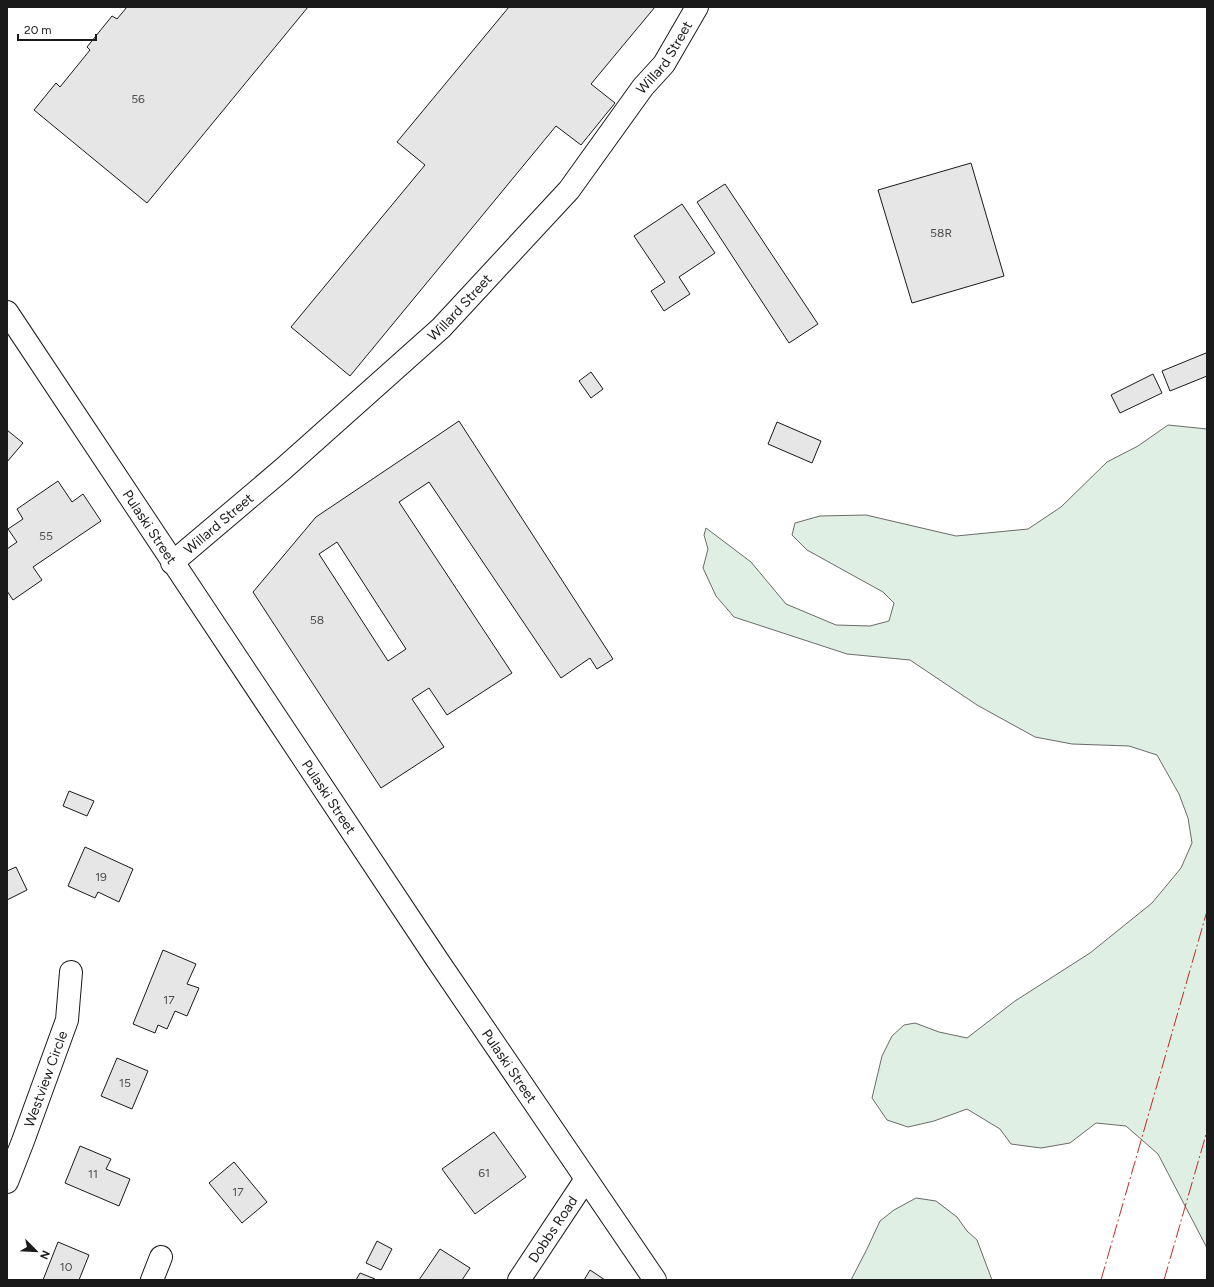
<svg xmlns="http://www.w3.org/2000/svg" width="1214" height="1287" viewBox="0 0 1214 1287" font-family="Figtree,sans-serif">
<rect width="100%" height="100%" fill="#fff"/>
<!-- green -->
<g fill="#e0efe3" stroke="#6a6a6a">
<path d="M1168,425L1207,429V1248L1158,1154L1126,1126L1096,1123L1070,1143L1041,1148L1011,1144L1000,1129L967,1109L934,1121L908,1127L887,1120L872,1098L882,1056L892,1036L904,1025L915,1023L939,1032L967,1038L1015,1001L1090,953L1152,903L1181,868L1192,843L1188,818L1179,794L1157,755L1129,746L1072,744L1035,737L977,705L910,660L847,654L734,617L716,596L703,568L708,549L704,535L706,528L751,562L786,604L836,625L870,626L889,621L894,603L883,592L807,550L792,535L795,523L820,516L866,515L956,536L1028,529L1061,507L1107,462L1138,446Z"/>
<path d="M916,1198L936,1201L957,1217L967,1231L977,1240L992,1280H851L867,1249L880,1221L894,1210Z"/>
</g>
<!-- building -->
<g fill="#e6e6e6" stroke="#1a1a1a" fill-rule="evenodd">
<path d="M127,7H308L147,203L34,110L56,83L60,87L90,50L87,47L112,16L117,19Z"/>
<path d="M509,7H655L591,84L615,103L581,145L556,126L350,376L291,327L425,165L397,142Z"/>
<path d="M971,163L1004,276L912,303L878,190Z"/>
<path d="M725,184L818,324L789,343L697,202Z"/>
<path d="M682,204L715,253L679,277L690,294L664,311L651,291L665,282L634,236Z"/>
<path d="M1206,353L1207,356V376L1170,391L1162,371Z"/>
<path d="M591,372L603,389L591,398L579,381Z"/>
<path d="M1153,374L1162,393L1120,413L1111,395Z"/>
<path d="M459,421L613,659L597,669L590,658L561,678L429,482L399,502L512,673L447,715L429,688L412,699L444,747L381,788L253,592L316,517ZM337,542L406,649L388,661L319,554Z"/>
<path d="M777,422L821,441L812,463L768,444Z"/>
<path d="M7,430L23,443L7,462Z"/>
<path d="M58,481L72,502L83,494L101,521L33,567L42,580L13,600L7,591V549L17,542L8,529L23,519L17,509Z"/>
<path d="M69,791L94,801L87,816L63,806Z"/>
<path d="M85,847L133,869L119,902L98,892L95,898L68,886Z"/>
<path d="M16,867L27,890L7,900V871Z"/>
<path d="M163,950L196,964L187,984L199,988L187,1016L175,1011L167,1029L158,1025L155,1033L133,1024Z"/>
<path d="M117,1058L148,1071L132,1109L101,1096Z"/>
<path d="M494,1132L526,1177L475,1214L442,1169Z"/>
<path d="M80,1146L111,1159L106,1169L130,1179L119,1206L65,1183Z"/>
<path d="M234,1162L267,1202L242,1223L209,1183Z"/>
<path d="M377,1241L392,1249L381,1270L366,1263Z"/>
<path d="M58,1242L89,1255L79,1280H43Z"/>
<path d="M440,1249L470,1268L462,1280H419Z"/>
<path d="M590,1270L605,1280H584Z"/>
<path d="M360,1273L375,1279L374,1280H356Z"/>
</g>
<g fill="none" stroke-linecap="round" stroke-linejoin="round">
<defs>
<g id="minor">
<path id="s1" d="M172,563L283,469L441,328L569,190L643,87L664,64L697,7"/>
<path id="s2" d="M7,1182L23,1141L67,1020L71,972"/>
<path d="M152,1280L161,1257"/>
<path id="s3" d="M519,1280L586,1179"/>
</g>
<g id="secondary">
<path id="s4" d="M7,312L436,958L655,1280"/>
</g>
</defs>
<!-- minor casing -->
<use href="#minor" stroke="#1a1a1a" stroke-width="24"/>
<!-- secondary casing -->
<use href="#secondary" stroke="#1a1a1a" stroke-width="24"/>
<!-- minor -->
<use href="#minor" stroke="#fff" stroke-width="22"/>
<!-- secondary -->
<use href="#secondary" stroke="#fff" stroke-width="22"/>
<!-- power -->
<g stroke="#c62828" stroke-width="1" stroke-dasharray="14 3 2 3" stroke-linecap="butt">
<path d="M1101,1280L1207,911"/>
<path d="M1164,1280L1207,1131"/>
</g>
</g>
<g text-anchor="middle" dominant-baseline="central" stroke-width="3" stroke-linejoin="round" paint-order="stroke">
<!-- number labels -->
<g font-size="12" fill="#4d4d4d">
<text x="138" y="99">56</text>
<text x="941" y="233">58R</text>
<text x="46" y="536">55</text>
<text x="317" y="620">58</text>
<text x="101" y="877">19</text>
<text x="169" y="1000">17</text>
<text x="125" y="1083">15</text>
<text x="484" y="1173">61</text>
<text x="93" y="1174">11</text>
<text x="238" y="1192">17</text>
<text x="66" y="1267">10</text>
</g>
<!-- street labels -->
<g font-size="14" fill="#1a1a1a" stroke="#fff">
<text stroke="none"><textPath href="#s1" startOffset="709">Willard Street</textPath></text>
<text stroke="none"><textPath href="#s1" startOffset="385">Willard Street</textPath></text>
<text stroke="none"><textPath href="#s1" startOffset="61">Willard Street</textPath></text>
<text stroke="none"><textPath href="#s4" startOffset="258">Pulaski Street</textPath></text>
<text stroke="none"><textPath href="#s4" startOffset="582">Pulaski Street</textPath></text>
<text stroke="none"><textPath href="#s4" startOffset="906">Pulaski Street</textPath></text>
<text stroke="none"><textPath href="#s2" startOffset="110">Westview Circle</textPath></text>
<text stroke="none"><textPath href="#s3" startOffset="61">Dobbs Road</textPath></text>
</g>
</g>
<!-- border -->
<rect width="1214" height="1287" fill="none" stroke="#1a1a1a" stroke-width="16"/>
<!-- north arrow -->
<g transform="translate(36 1251) rotate(114)" stroke="#ffffff" stroke-width="3" paint-order="stroke">
<path d="M0-3L7 15L0 10L-7 15Z" fill="#1a1a1a"/>
<text y="-6" font-size="11" font-weight="bold" text-anchor="middle" fill="#1a1a1a">N</text>
</g>
<!-- scale -->
<path d="M18 34v6h78v-6" fill="none" stroke="#1a1a1a" stroke-width="2"/>
<text x="24" y="34" font-size="12" fill="#1a1a1a" stroke="#ffffff" stroke-width="3" paint-order="stroke">20 m</text>
</svg>
